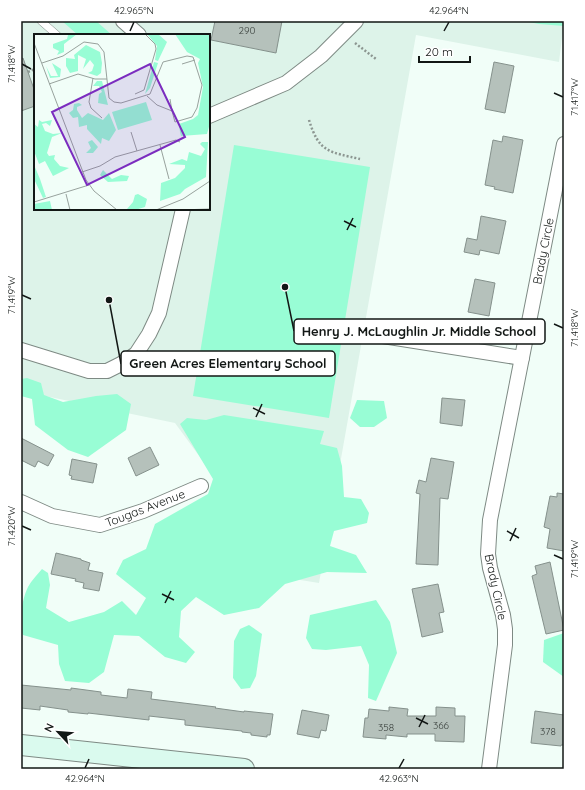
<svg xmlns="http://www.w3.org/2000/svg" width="585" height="790" viewBox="0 0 585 790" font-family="Quicksand,sans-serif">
<rect width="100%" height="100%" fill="#f1fef8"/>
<!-- built -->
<path fill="#ddf3e9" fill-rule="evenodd" d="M21,21H564L559,62L416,35L319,583L200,564L216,479L175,423L21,391ZM35,35H209V209H35Z"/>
<!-- green -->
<g fill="#98fdd5">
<path d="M62,21H96L112,35H78Z"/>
<path d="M524,21H564V26L539,24Z"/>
<path d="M234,145L370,167L329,418L193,396Z"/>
<path d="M27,378L41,383L44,395L63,402L96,396L117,394L131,404L126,430L88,457L68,450L35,425L32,399L21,396V379Z"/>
<path d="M357,400L384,401L387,418L374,427H360L350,418Z"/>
<path d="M224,415L324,431L320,444L337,448L342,466L344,497L361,499L369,513L367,523L334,531L330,546L356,555L367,573L327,572L285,584L259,608L224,615L196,597L181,611L179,637L195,652L186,663L165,657L139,636L114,635L104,672L89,683L65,681L59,664L58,645L23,635C18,623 22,599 28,587C31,581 37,575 42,569L48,573L50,585L46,608L69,622L104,612L122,601L136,615L146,598L116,574L123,560L146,549L155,524L208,494L213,479L180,424L187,418L206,420Z"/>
<path d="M376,600L390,622L397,653L376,701L368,698L369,665L361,646L326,650L312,649L306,638L310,615Z"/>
<path d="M249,625L262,634L256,676L250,688L241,689L233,678L234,641L240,629Z"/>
<path d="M564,633V677L543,662L544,640Z"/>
</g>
<!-- building -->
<g fill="#b5c1bb" stroke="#85918c">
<path d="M215,21H282L276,53L211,40Z"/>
<path d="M23,58L35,92V106L21,111V59Z"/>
<path d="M494,62L514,66L505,113L485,109Z"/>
<path d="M503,136L523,140L513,193L494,189L495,187L485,185L493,140L502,142Z"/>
<path d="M481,216L506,221L499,254L480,250L479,255L464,252L467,238L477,240Z"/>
<path d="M475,279L495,283L489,316L468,312Z"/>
<path d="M442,398L465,400L462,426L440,423Z"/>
<path d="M21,438L54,455L48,466L38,461L35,467L21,460Z"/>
<path d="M150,447L159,465L136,476L128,458Z"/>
<path d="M431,458L454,462L448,499L440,498L438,565L416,564L420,494L416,493L419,480L426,482Z"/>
<path d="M72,459L97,464L93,483L71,479L72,476L69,475Z"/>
<path d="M557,493L564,494V551L547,548L550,529L544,527L550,496L557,497Z"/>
<path d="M56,553L81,559V560L90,563L88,570L103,573L99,591L83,588L84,583L75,581L76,579L51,574Z"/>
<path d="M550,562L564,630L546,634L532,576L537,574L535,566Z"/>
<path d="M438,584L444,612L439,613L443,632L422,637L412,589Z"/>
<path d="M21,685L71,690V688L101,692V695L127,698L128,689L152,692L151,699L216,707L215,708L244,712V711L273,714L270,735H267V737L251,735V733L242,732V731L185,725V720L149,716V720L88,713V714L68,712V710L40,706V710L21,708Z"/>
<path d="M389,707L408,709L407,716H436V707L455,708V716H465L464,742L435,741V734H407V737L386,735V739L363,737L365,718H368L369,709L389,711Z"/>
<path d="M302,710L329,715L326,731L321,730L319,738L297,734Z"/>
<path d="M535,711L564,715V745H561V746L531,743Z"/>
</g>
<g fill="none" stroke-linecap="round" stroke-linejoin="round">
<defs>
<path id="service" d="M41,21L57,35"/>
<g id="minor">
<path d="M123,21L139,35"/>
<path d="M209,116L286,83L321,56L356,21"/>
<path d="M383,336L522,358"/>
<path d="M21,350L89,371H107L121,364L136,354L149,334L159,313L183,209"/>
<path d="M21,502L52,516L100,525L143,511L201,486"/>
<path d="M489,769L505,645V629L503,615L490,568L488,554L490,520L564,144"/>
</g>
<path id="secondary" d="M21,745L244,769"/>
</defs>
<!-- service casing -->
<use href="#service" stroke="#7e8a84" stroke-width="8"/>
<!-- minor casing -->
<use href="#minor" stroke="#7e8a84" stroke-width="16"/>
<!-- secondary casing -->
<use href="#secondary" stroke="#7e8a84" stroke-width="22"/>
<!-- path -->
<g stroke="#8c9691" stroke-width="2.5" stroke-dasharray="2 2" stroke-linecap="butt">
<path d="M355,43L376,59"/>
<path d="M28,72L35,69"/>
<path d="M309,120C319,153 330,152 360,159"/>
</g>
<!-- service -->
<use href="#service" stroke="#fff" stroke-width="7"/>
<!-- minor -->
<use href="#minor" stroke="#fff" stroke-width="14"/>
<!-- secondary -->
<use href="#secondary" stroke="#dafaee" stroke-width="20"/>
</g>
<!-- ticks -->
<path fill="none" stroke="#121715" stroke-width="1.5" d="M130,31L134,22M444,31L449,22M22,64L31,69M554,93L563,97M344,221L356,227M347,230L353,218M22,295L31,299M554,324L563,328M253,408L265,414M256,417L262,404M22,526L31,530M507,531L519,538M510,541L516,528M554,555L563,559M162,594L174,600M165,603L171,591M416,718L428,724M419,727L425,715M85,768L89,759M399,768L404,759"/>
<g text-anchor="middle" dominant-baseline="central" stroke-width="3" stroke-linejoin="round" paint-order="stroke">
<!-- number labels -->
<g font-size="10" fill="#3b423e">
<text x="247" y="30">290</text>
<text x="441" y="725">366</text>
<text x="386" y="727">358</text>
<text x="548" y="731">378</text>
</g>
<!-- street labels -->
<g font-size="12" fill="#121715" stroke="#fff">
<text transform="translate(543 251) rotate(-79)">Brady Circle</text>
<text transform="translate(145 508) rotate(-21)">Tougas Avenue</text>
<text transform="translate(496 587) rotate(78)">Brady Circle</text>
</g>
</g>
<!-- overview -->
<g transform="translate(34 34)">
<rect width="176" height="176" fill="#f1fef8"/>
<path d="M30,0H43L30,10V18L23,21L25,17L19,14V10L33,5L34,1ZM113,0H124L133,8L124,27L121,26L123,12ZM141,0H176V89L173,100L147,102L146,98L145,90L159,85L164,81L169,53L164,29L166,25L153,18ZM52,11L66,18L68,29L67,39L63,42L54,39L58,37L60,31L56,26L49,35L52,25L44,21V37L36,39L32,32V24L41,25L40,21ZM120,28L124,29L116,54L111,60ZM18,29L27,35L26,43L16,44L12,32L17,42H24ZM63,47H68L74,71L64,69L65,60L68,58L65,52H59ZM112,68L118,86L84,96L78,78ZM45,69L48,71L43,73V76L48,84L54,79L69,86L75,79L82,96L75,107L68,104L67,110L53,95V91L45,93L44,83L39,84L35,79L39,76L40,70ZM5,86L8,88L18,86L16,92L12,89L8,90L11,97L19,100L28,99L18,103L13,119L15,122L21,121L20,125L26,132L35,134L19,142L11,127L5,130L0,117V90L4,93ZM58,106L64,113L59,119H52L57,114L54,108ZM168,108H174L172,143L151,155L146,160L126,167L127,149L141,144L151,134V131L135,130L148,125L153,127L155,118L167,122L171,115L166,110ZM0,131L6,145L12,163L9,164L0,145ZM69,136L78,145L87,141L95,142L93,147L74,148L66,141ZM104,160L113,165L111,173L101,176L87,175H93L99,168L101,161ZM16,167L18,176H0V170Z" fill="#98fdd5"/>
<path fill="none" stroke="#98a29d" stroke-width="1" d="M0,9L52,146L60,157L83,176M8,29L29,22L50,8L64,10L70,18L75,64L80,68L87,69L116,60L129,28L153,22L159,23L168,51L163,74L158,83L141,88L138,77L123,71L113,62M148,30L161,26M59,44L55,68L57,74L68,84M15,50L44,40L61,45H73M101,60L110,56L122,15L121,10L111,0M136,65L138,77M97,98L103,117M126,111L135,145M48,138L66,132L81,123L142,106L146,108M32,160L36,176M0,168L55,151M122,176L149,165L176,147M145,176L176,175"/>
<path fill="#7b2cbf" fill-opacity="0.15" stroke="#7b2cbf" stroke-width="2" d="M116,30L151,103L53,151L18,78Z"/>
<rect width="176" height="176" fill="none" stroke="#121715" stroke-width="2"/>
</g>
<!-- callouts -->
<path fill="none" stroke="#121715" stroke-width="1.5" d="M285 287L294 331M109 300L121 364"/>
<g fill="#121715" stroke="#fff" stroke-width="1.5">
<circle cx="285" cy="287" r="4"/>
<circle cx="109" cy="300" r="4"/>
</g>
<g fill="#fff" stroke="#121715" stroke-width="1.5">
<rect x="294" y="319" width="251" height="25" rx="4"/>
<rect x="121" y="351" width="214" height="25" rx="4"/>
</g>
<g font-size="13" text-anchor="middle" font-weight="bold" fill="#121715">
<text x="419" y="336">Henry J. McLaughlin Jr. Middle School</text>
<text x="228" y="368">Green Acres Elementary School</text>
</g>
<!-- border -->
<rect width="585" height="790" fill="none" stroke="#ffffff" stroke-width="44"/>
<!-- north arrow -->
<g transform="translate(58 732) rotate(296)" stroke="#ffffff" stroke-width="3" paint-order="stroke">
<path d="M0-3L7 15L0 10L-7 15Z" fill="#121715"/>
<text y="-6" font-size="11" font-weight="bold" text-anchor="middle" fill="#121715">N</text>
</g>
<!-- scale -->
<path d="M419 56v6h51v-6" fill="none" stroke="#121715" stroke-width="2"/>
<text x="425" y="56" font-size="12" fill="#121715" stroke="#ffffff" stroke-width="3" paint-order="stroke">20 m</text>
<rect x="22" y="22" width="541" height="746" fill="none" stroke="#121715" stroke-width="1.5"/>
<g font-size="10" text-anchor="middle" fill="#121715">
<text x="134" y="14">42.965°N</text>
<text x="449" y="14">42.964°N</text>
<text transform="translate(11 64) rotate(-90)" y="4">71.418°W</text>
<text transform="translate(574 97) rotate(-90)" y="4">71.417°W</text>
<text transform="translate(11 295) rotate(-90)" y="4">71.419°W</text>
<text transform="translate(574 328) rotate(-90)" y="4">71.418°W</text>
<text transform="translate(11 526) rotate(-90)" y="4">71.420°W</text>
<text transform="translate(574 559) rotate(-90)" y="4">71.419°W</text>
<text x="85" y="782">42.964°N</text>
<text x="399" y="782">42.963°N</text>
</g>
</svg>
